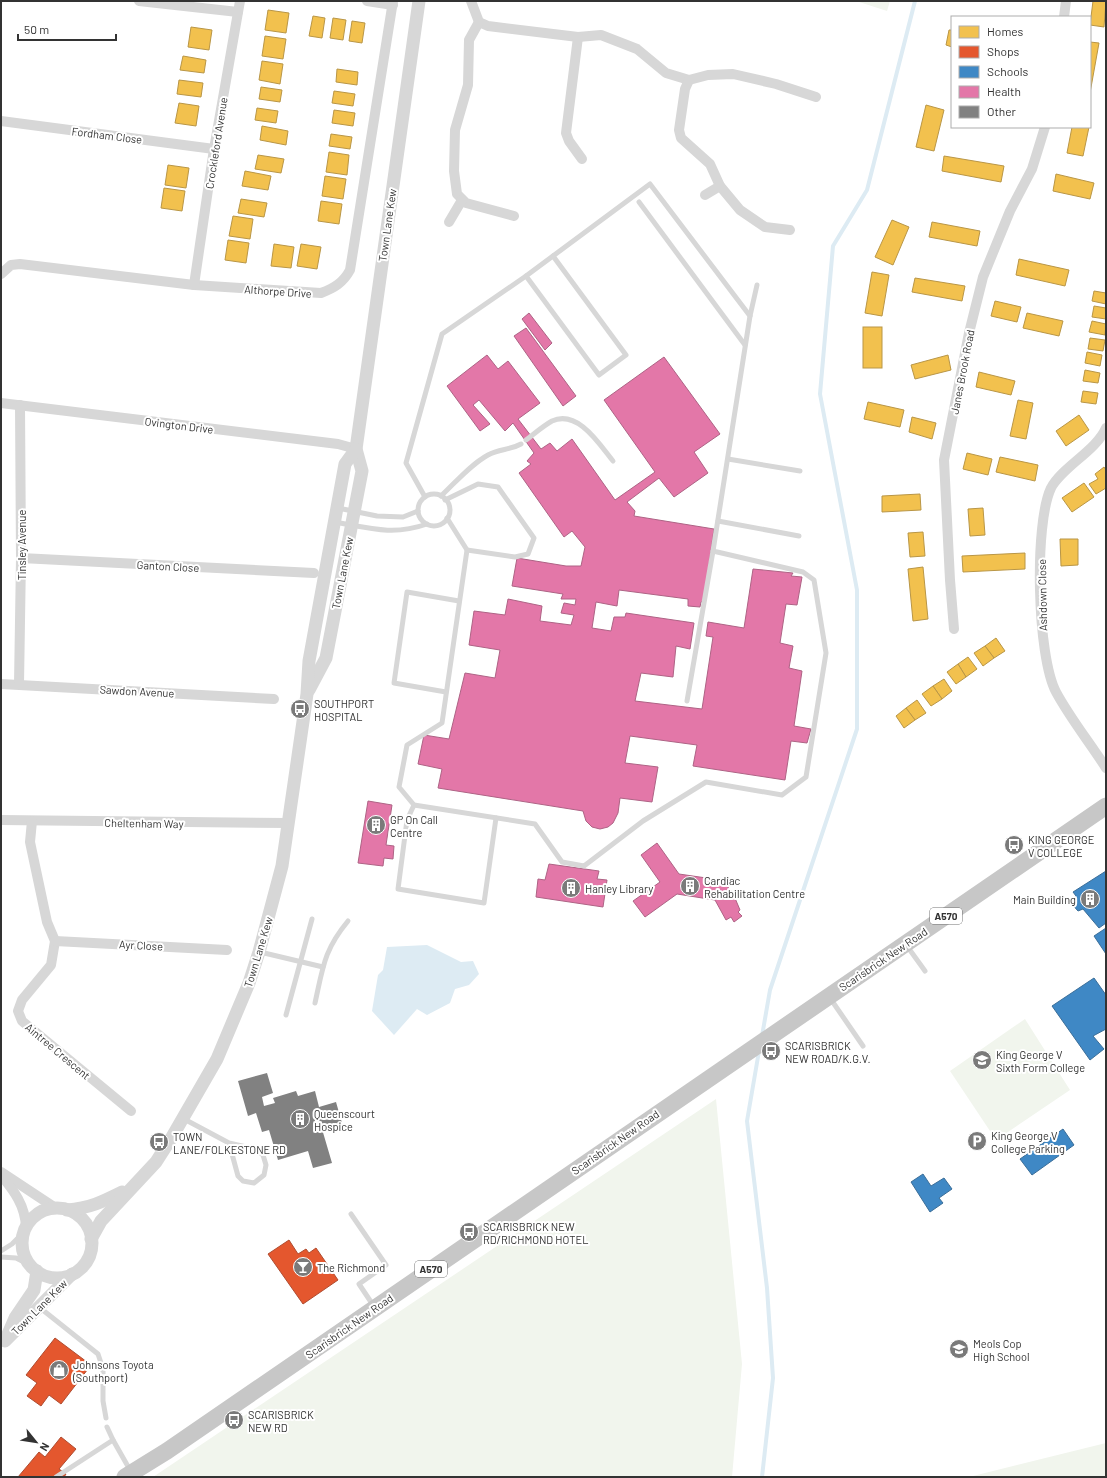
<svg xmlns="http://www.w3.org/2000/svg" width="1107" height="1478" viewBox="0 0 1107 1478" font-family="Barlow,sans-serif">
<rect width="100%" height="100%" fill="#fff"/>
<!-- green -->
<g fill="#f1f5ed">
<path d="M856,1H890L887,11Z"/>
<path d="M1025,1019L1070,1090L996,1140L950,1071Z"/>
<path d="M716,1099L742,1364L732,1477H153Z"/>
<path d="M1106,1443V1477H969Z"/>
</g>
<!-- water -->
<path fill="#ddebf3" d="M427,945L461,962L473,961L479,974L469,985L455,989L450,1003L427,1015L417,1009L394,1035L372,1011L378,975L383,970L387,947Z"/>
<!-- homes -->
<g fill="#f2c14e" stroke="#b99646">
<path d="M1093,1H1106L1104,27L1090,25Z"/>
<path d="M268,10L289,13L286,33L265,30Z"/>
<path d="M313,16L325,18L322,38L309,36Z"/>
<path d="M333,18L346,20L343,40L330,38Z"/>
<path d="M352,21L365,23L362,43L349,41Z"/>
<path d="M191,27L212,30L209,50L188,47Z"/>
<path d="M949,30H952V47L946,45Z"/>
<path d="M265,36L286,39L283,59L262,56Z"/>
<path d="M1090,42L1099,43L1090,93Z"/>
<path d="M183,56L206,60L204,73L180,70Z"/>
<path d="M262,61L283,64L280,84L259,80Z"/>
<path d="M337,69L358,72L357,85L336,82Z"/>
<path d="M179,80L203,83L201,97L177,94Z"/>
<path d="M261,87L282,90L280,102L259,99Z"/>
<path d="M334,91L355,94L353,106L332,103Z"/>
<path d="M179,103L199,106L196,126L175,123Z"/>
<path d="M926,105L944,110L934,151L916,147Z"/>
<path d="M257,108L278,111L276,123L255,120Z"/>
<path d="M334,110L355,113L353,126L332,123Z"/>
<path d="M262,126L288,131L286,145L260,140Z"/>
<path d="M1072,127H1089L1083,156L1067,153Z"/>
<path d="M331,134L352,137L350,149L329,146Z"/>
<path d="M329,152L349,155L347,175L326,172Z"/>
<path d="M258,155L284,159L281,173L255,169Z"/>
<path d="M944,156L1004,166L1001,182L942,171Z"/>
<path d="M168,165L189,168L186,188L165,185Z"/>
<path d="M245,171L271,176L268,190L242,186Z"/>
<path d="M1056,174L1094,183L1090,199L1053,191Z"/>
<path d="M325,176L346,179L343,199L322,196Z"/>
<path d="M164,188L185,191L182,211L161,208Z"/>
<path d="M241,199L267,203L264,217L238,213Z"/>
<path d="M321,201L342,204L339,224L318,221Z"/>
<path d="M233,216L253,219L250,239L229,236Z"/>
<path d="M892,220L909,227L893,265L875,257Z"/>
<path d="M932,222L980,231L977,246L929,237Z"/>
<path d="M228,240L249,243L246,263L225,260Z"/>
<path d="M274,244L294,247L291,268L271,266Z"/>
<path d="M301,244L321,247L317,269L297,266Z"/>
<path d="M1019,259L1069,270L1065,286L1016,275Z"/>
<path d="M872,272L889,275L882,316L865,313Z"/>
<path d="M915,278L965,286L962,301L912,292Z"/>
<path d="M1094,291L1106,293V304L1092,301Z"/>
<path d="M995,301L1021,307L1017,322L991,316Z"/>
<path d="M1094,306L1106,308V319L1092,317Z"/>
<path d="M1027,313L1063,321L1059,336L1023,328Z"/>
<path d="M1092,321L1106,324L1105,335L1089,332Z"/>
<rect x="863" y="327" width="19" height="41"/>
<path d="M1090,338L1105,340L1103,351L1088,349Z"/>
<path d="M1087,352L1102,355L1100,366L1085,363Z"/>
<path d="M948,355L951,370L915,379L911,365Z"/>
<path d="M1085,370L1100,373L1098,383L1083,381Z"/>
<path d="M979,372L1015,381L1011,395L976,387Z"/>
<path d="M1083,391L1098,393L1096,404L1081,402Z"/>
<path d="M1018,400L1033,403L1026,439L1010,436Z"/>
<path d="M868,402L904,410L900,427L864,419Z"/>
<path d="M1079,415L1089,430L1066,446L1056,431Z"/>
<path d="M912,417L936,423L932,439L909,432Z"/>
<path d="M967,453L992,459L988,475L963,469Z"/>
<path d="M1000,457L1038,465L1035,481L996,472Z"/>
<path d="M1104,467L1106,470V488L1096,494L1089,484L1098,479L1095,474Z"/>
<path d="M1084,483L1094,497L1072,512L1062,498Z"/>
<path d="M920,494L921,510L882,512V496Z"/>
<path d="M983,508L985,535L970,536L968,509Z"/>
<path d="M923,532L925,556L910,557L908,533Z"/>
<path d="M1060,539H1078V565L1061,566Z"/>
<path d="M1025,553V569L963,572L962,556Z"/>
<path d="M923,567L928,619L913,621L908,569Z"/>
<path d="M996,638L1005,651L994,658L985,646Z"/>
<path d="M985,646L994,658L983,666L974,653Z"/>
<path d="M968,657L977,669L966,677L958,664Z"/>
<path d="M958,664L966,677L956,684L947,672Z"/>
<path d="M944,679L952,691L942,699L933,686Z"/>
<path d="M933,686L942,699L931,706L922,694Z"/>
<path d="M917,700L926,713L915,720L906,708Z"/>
<path d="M906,708L915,720L904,728L896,716Z"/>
</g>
<!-- shops -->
<g fill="#e4572e" stroke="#af4c30">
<path d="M289,1240L298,1254L306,1249L309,1253L316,1248L338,1280L303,1304L268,1254Z"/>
<path d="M55,1338L91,1365L61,1404L49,1395L41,1406L27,1396L37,1383L26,1375Z"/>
<path d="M61,1437L76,1449L59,1469L66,1474L64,1477H18L39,1452L45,1457Z"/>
</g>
<!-- schools -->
<g fill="#3f88c5" stroke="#3b6e99">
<path d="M1106,871V923L1099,928L1083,909L1078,911L1070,902L1076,896L1073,892Z"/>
<path d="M1106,928V954L1094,936Z"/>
<path d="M1094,978L1106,995V1029L1093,1036L1104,1049L1090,1060L1052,1006Z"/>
<path d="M1063,1129L1074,1145L1032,1175L1020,1159Z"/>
<path d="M923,1174L931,1186L944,1178L952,1189L939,1198L943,1203L930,1212L911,1182Z"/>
</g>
<!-- health -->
<g fill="#e377a8" stroke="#ae6385">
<path d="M529,313L552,343L545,350L522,319Z"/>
<path d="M526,328L576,396L563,406L514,336Z"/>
<path d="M487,355L498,369L508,361L540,403L518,419L541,449L550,443L557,451L572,439L615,500L655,472L604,400L664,357L720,434L694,452L708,473L674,497L659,478L627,502L635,511L634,516L714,529L704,601L701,602L700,607L688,606V599L619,590L617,606L596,602L592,628L611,631L614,617H625L626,613L694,623L690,649L676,646L673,677L641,673L635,701L702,709L713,637L706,636L708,622L744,628L753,569L793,573L791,576L802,577L797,605L786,604L780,643L793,646L789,668L802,671L794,726L811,729L807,743L791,741L785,780L693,766L697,745L630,736L625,763L658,767L652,802L620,798L618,813L613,823L608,827L600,829L592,827L586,821L583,811L438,788L442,769L418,764L424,735L449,739L465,673L495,678L500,650L469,645L474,611L505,615L508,599L542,606L540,621L571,625L574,615L561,613L564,603L575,605L576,599H561L563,594L512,586L517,558L566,566H581L585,547L572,531L564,537L519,473L531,464L527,461L534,453L513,423L505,431L479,400L473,405L490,424L480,431L447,386Z"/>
<path d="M368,801L392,805L386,845L394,846L393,859L384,858L383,866L358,863Z"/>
<path d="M657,843L679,874L720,880L732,891L740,910L738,912L742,916L734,922L731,917L726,920L715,900L677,894L645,917L633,901L660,882L641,855Z"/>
<path d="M549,864L599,871L597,879L607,880L603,907L536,897L538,879L545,880Z"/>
</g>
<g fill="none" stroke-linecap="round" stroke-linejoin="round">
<!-- stream -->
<g stroke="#ddebf3" stroke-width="4">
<path d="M762,1036L770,990L857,729V590L820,394L833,246L867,190L915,1"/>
<path d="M759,1051L747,1121L767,1288L773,1378L762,1477"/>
</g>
</g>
<!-- building -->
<path fill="#818181" d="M267,1073L273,1093L262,1097L264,1106L275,1103L273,1098L296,1091L298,1096L315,1091L319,1107L336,1102L342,1123L322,1129L332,1163L313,1168L308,1151L278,1160L269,1130L262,1132L256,1113L248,1116L238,1081Z"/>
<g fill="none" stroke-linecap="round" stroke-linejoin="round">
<!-- service -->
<g stroke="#d7d7d7" stroke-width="5">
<path d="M639,202L745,345"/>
<path d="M526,276L599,375L626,355L553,256"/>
<path d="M526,440C534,434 543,426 552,421C578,409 600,445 613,461"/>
<path d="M728,459L800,471"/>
<circle cx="434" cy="510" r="16"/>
<path d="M441,496C456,482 470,465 488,455C499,449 510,450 521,444"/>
<path d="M425,497L406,463L442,334L526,276L650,184L750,316"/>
<path d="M445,500L478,484L498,487L534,538L528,554L515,557L467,550"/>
<path d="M338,508L377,516L403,517L418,511"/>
<path d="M447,518L467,550L442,723L407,745L399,787L414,805L535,824L562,862L584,866L643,821L706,782L782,795L806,777L826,653L814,580L803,572L713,551L750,316L757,285"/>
<path d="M718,521L799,536"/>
<path d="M335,522C369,528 393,536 427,524"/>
<path d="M446,692L394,683L407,592L459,601"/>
<path d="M687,701L713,551"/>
<path d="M414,805L407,820L398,889L484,903L496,818"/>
<path d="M907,946L925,971"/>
<path d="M260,952L323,967"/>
<path d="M830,998L863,1046"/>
<path d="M315,1003C323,967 324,950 348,921"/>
<path d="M286,1015L312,919"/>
<path d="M184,1119L229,1143L255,1149L263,1155L266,1165L264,1175L254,1183L243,1181L238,1176L229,1143"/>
<path d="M351,1214L386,1265L359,1284L373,1305"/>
<path d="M1,1251L12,1244L25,1231"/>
<path d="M1,1257L16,1258L30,1265"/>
<path d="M39,1307L98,1354L103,1369V1401L106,1418"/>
<path d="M107,1427L113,1440L130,1470"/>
<path d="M56,1477L113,1440"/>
</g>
<!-- minor -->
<g stroke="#d7d7d7" stroke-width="10">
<path d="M139,1L238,12"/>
<path d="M367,1L393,5"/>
<path d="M471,1L479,22L488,26L578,37L601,35L637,49L666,73L689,80L708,75L733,74L776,84L816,97"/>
<path d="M1064,17L1066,1"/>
<path d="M479,22L469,40L468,85L455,130L454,171L457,194L466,203L514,216"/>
<path d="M578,37L566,133L569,141L582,159"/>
<path d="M689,80L685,89L679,130L681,138L710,164L720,186L740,210L765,227L790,230"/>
<path d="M1,121L214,149"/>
<path d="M705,195L720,186"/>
<path d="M449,222L462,200"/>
<path d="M1,274L11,265L20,264L194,285L321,293C334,288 343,283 350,270L393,1"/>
<path d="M194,285L214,149L240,1"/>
<path d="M1,403L338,444L356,449"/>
<path d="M1106,428C1096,451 1062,467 1051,488C1034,524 1037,656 1056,692C1070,718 1090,743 1106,768"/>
<path d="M21,558L314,573"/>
<path d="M954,629L950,580L944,460L969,333L983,277L1010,211L1032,169L1045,127"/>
<path d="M1,684L274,699"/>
<path d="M19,684L21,558L20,405"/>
<path d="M1,820L288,823"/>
<path d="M32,821L30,842L47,922L55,941L51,965L22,1000L18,1011L22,1021L131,1111"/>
<path d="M55,941L227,950"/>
<path d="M1,1172L57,1209"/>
<path d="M1,1175C14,1191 25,1205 26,1227"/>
</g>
<!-- tertiary -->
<g stroke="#d7d7d7" stroke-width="13">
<path d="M309,690L326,658L362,471L356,449L419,1"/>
<circle cx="57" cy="1243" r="35"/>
<path d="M67,1210C90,1208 102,1202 122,1192"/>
<path d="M91,1239L101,1221L156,1162L172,1137L217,1059L249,983L259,952L282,866L307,694L309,661L345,464L356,449"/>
<path d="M8,1334L15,1318L34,1290L37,1271"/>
<path d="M5,1341L72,1274"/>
</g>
<!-- trunk -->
<path stroke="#c7c7c7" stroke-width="17" d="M125,1477L167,1451L1106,806"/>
</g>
<!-- icons -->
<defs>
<symbol id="bus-disc" viewBox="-11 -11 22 22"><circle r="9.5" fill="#7a7a7a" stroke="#fff"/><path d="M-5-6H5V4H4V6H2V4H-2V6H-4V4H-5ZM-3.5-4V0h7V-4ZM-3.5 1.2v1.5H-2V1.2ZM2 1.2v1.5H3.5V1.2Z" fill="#fff"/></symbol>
<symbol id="building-disc" viewBox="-11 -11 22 22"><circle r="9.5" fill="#7a7a7a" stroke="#fff"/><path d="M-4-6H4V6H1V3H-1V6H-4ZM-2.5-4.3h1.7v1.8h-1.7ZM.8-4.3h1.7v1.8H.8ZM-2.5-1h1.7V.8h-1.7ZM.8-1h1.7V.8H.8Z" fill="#fff"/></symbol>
<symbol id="university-disc" viewBox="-11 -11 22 22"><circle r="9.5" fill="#7a7a7a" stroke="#fff"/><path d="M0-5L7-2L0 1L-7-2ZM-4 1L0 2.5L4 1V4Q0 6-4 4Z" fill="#fff"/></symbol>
<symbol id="parking-disc" viewBox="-11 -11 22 22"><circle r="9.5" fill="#7a7a7a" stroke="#fff"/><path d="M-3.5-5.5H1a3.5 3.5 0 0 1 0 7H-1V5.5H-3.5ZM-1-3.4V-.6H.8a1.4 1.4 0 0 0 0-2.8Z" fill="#fff"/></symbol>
<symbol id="bar-disc" viewBox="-11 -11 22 22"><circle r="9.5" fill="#7a7a7a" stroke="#fff"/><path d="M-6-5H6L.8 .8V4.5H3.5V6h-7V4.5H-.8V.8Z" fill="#fff"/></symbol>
<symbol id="school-disc" viewBox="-11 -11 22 22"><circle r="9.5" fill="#7a7a7a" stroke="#fff"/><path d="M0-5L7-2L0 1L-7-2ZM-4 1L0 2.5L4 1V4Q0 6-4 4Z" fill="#fff"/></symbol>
<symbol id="shop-disc" viewBox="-11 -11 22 22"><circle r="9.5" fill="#7a7a7a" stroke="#fff"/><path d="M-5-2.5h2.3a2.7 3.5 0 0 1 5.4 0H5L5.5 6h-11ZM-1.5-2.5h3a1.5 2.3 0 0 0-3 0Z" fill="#fff"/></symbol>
</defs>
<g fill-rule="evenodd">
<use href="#bus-disc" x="289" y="698" width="22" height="22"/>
<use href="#building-disc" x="365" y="814" width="22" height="22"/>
<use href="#bus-disc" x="1003" y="834" width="22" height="22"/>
<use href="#building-disc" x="679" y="875" width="22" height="22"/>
<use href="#building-disc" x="560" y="877" width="22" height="22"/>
<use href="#building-disc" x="1079" y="888" width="22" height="22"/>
<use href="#bus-disc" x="760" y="1040" width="22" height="22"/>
<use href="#university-disc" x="971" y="1049" width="22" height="22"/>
<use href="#building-disc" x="289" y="1108" width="22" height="22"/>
<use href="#parking-disc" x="966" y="1130" width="22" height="22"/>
<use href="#bus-disc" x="148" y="1131" width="22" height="22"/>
<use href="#bus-disc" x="458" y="1221" width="22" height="22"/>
<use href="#bar-disc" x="292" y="1256" width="22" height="22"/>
<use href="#school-disc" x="948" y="1338" width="22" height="22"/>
<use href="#shop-disc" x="48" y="1359" width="22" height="22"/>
<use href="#bus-disc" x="223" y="1409" width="22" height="22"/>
</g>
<g text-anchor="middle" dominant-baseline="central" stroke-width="4" stroke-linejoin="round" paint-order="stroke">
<!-- shield labels -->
<g fill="#fff" stroke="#707070" stroke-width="1">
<rect x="930" y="908" width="32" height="16" rx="3"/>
<rect x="415" y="1261" width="32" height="16" rx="3"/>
</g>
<g font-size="10" font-weight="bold" fill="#333">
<text x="946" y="916">A570</text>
<text x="431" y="1269">A570</text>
</g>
<!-- street labels -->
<g font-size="11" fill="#333" stroke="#fff">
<text transform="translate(107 135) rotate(7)">Fordham Close</text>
<text transform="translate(216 143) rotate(-81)">Crockleford Avenue</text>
<text transform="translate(387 225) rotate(-82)">Town Lane Kew</text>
<text transform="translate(278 291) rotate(4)">Althorpe Drive</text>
<text transform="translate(962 372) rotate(-79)">Janes Brook Road</text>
<text transform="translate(179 425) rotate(7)">Ovington Drive</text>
<text transform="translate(21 545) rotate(-90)">Tinsley Avenue</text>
<text transform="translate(168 566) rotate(3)">Ganton Close</text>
<text transform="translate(342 573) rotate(-79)">Town Lane Kew</text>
<text transform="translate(1042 595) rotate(-91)">Ashdown Close</text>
<text transform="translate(137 691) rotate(3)">Sawdon Avenue</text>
<text transform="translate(144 823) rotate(1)">Cheltenham Way</text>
<text transform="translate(141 945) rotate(3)">Ayr Close</text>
<text transform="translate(258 952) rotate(-73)">Town Lane Kew</text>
<text transform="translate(883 959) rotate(-34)">Scarisbrick New Road</text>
<text transform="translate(58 1051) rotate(40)">Aintree Crescent</text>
<text transform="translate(615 1142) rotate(-35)">Scarisbrick New Road</text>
<text transform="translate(39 1307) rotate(-45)">Town Lane Kew</text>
<text transform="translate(349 1326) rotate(-35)">Scarisbrick New Road</text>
</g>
<!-- poi labels -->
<g font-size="11" fill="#333" stroke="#fff" text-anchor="start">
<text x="314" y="703">SOUTHPORT<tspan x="314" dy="13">HOSPITAL</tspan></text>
<text x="390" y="819">GP On Call<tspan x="390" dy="13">Centre</tspan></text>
<text x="1028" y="839">KING GEORGE<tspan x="1028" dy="13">V COLLEGE</tspan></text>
<text x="704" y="880">Cardiac<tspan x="704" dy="13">Rehabilitation Centre</tspan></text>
<text x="585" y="888">Hanley Library</text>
<text x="1076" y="899" text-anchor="end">Main Building</text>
<text x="785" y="1045">SCARISBRICK<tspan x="785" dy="13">NEW ROAD/K.G.V.</tspan></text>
<text x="996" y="1054">King George V<tspan x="996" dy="13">Sixth Form College</tspan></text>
<text x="314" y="1113">Queenscourt<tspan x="314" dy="13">Hospice</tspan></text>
<text x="991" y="1135">King George V<tspan x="991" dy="13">College Parking</tspan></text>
<text x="173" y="1136">TOWN<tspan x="173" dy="13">LANE/FOLKESTONE RD</tspan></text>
<text x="483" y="1226">SCARISBRICK NEW<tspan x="483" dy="13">RD/RICHMOND HOTEL</tspan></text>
<text x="317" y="1267">The Richmond</text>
<text x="973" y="1343">Meols Cop<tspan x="973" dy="13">High School</tspan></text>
<text x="73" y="1364">Johnsons Toyota<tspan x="73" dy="13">(Southport)</tspan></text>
<text x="248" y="1414">SCARISBRICK<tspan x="248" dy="13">NEW RD</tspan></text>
</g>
</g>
<!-- border -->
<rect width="1107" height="1478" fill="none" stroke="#333333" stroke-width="4"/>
<!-- legend -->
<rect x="951" y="16" width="140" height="112" fill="#ffffff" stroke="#adadad"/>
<rect x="959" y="26" width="20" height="12" fill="#f2c14e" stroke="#adadad"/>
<text x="987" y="36" font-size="12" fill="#333333">Homes</text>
<rect x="959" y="46" width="20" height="12" fill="#e4572e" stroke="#adadad"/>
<text x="987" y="56" font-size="12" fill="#333333">Shops</text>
<rect x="959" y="66" width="20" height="12" fill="#3f88c5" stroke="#adadad"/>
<text x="987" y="76" font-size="12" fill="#333333">Schools</text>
<rect x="959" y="86" width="20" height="12" fill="#e377a8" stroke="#adadad"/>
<text x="987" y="96" font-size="12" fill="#333333">Health</text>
<rect x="959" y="106" width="20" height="12" fill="#818181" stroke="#adadad"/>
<text x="987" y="116" font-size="12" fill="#333333">Other</text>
<!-- north arrow -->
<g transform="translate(36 1442) rotate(120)" stroke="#ffffff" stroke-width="3" paint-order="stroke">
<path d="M0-3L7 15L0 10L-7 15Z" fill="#333333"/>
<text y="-6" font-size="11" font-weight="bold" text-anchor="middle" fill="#333333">N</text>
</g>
<!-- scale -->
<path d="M18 34v6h98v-6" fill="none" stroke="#333333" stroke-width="2"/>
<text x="24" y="34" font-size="12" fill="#333333" stroke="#ffffff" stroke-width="3" paint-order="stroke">50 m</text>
</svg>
